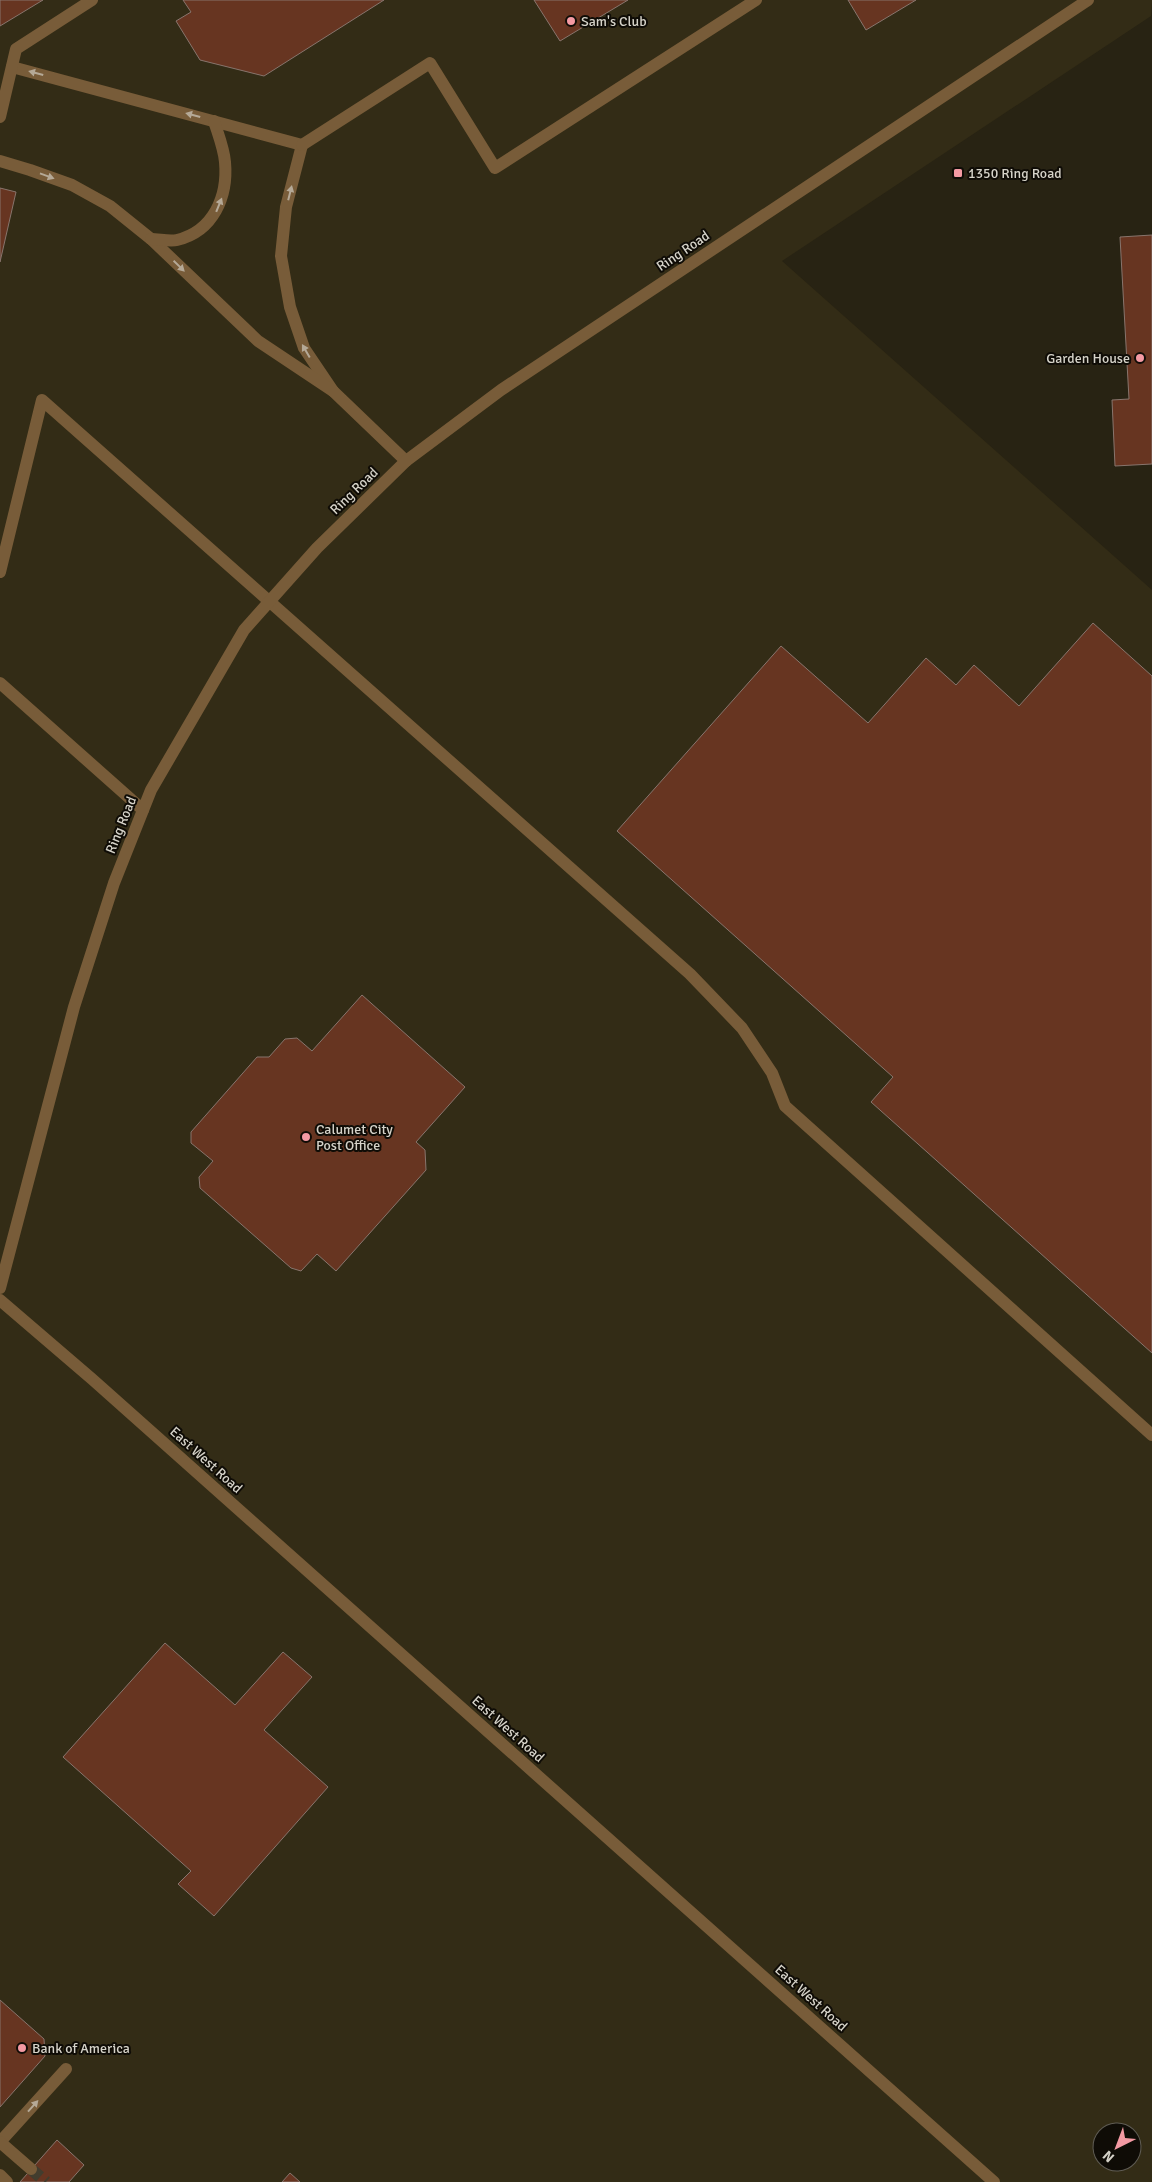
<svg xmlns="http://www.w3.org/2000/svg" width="1152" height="2182" viewBox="0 0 1152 2182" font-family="Signika,sans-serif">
<rect width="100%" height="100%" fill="#282313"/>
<!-- built -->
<path fill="#332c16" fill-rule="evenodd" d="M0,0H1152L1151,16L782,261L1152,590V2182H0ZM1102,2132H1132V2162H1102Z"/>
<!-- building -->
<g fill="#673521" stroke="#88756d">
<path d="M0,0H43L0,26Z"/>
<path d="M183,0H384L264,76L200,60L176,21L191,12Z"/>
<path d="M534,0H628L560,41Z"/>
<path d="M848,0H916L866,30Z"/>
<path d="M0,188L16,192L0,262Z"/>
<path d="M1152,235V464L1115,466L1112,400L1129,399L1120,237Z"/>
<path d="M1093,623L1152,676V1353L871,1102L893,1077L617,831L781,646L868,723L926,658L956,685L974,665L1019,706Z"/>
<path d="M362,995L465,1087L416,1142L425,1150L426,1170L336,1271L317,1254L301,1271L291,1268L200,1188L199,1177L213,1161L191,1143V1132L257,1057H269L285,1039L297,1038L312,1051Z"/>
<path d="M165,1643L235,1705L283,1652L312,1677L264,1730L328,1787L214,1916L178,1884L191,1871L63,1757Z"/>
<path d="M0,2000L44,2039L45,2056L0,2107Z"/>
<path d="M57,2140L84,2165L69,2182H20Z"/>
<path d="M290,2173L300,2182H282Z"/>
</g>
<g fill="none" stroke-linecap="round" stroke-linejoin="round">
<!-- minor-tunnel -->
<path stroke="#423d2e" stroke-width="12" stroke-dasharray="12 6" stroke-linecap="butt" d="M31,2169L46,2182"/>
<!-- minor -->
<g stroke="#785c39" stroke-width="12">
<path d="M12,67L302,145L286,207L281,256L290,307L304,348L333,391"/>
<path d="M0,117L16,49L92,0"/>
<path d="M302,145L430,63L495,168L756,0"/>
<path d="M0,161L30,170L72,185L110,206L151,239L258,341L333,391L406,461"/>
<path d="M151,239C159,239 170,242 177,240C214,231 228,196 225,162C224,149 218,134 214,121"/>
<path d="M0,572L42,400L690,974L742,1028L772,1073L785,1106L1152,1435"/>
<path d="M0,683L143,810"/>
<path d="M0,1288L74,1007L114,883L151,790L244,630L317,548L406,461L501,390L1088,0"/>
<path d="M0,1300L92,1379L994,2182"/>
<path d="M0,2142L66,2069"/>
<path d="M0,2142L31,2169"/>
<path d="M0,2175L7,2182"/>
</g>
</g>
<!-- one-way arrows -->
<defs><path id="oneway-solid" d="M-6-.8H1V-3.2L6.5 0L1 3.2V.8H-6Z" transform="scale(1.25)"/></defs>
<g fill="#b5a997">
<use href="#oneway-solid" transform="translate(36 73) rotate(-165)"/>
<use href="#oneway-solid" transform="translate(193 115) rotate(-165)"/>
<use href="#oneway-solid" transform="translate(47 176) rotate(20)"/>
<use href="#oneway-solid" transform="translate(290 193) rotate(-76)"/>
<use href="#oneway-solid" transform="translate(219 205) rotate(-68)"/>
<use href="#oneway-solid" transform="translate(179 266) rotate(44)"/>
<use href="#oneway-solid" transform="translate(306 351) rotate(-120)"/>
<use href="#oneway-solid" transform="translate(33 2106) rotate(-48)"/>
</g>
<!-- markers -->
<g fill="#f49aa3" stroke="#0f0c06" stroke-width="2">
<circle cx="571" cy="21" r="5"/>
<rect x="953" y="168" width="10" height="10" rx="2.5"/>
<circle cx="1140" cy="358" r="5"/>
<circle cx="306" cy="1137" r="5"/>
<circle cx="22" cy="2048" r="5"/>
</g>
<g text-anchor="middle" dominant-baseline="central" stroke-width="4" stroke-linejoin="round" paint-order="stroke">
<!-- poi labels -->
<g font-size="14" fill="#d6d3c9" stroke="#0f0c06" text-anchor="start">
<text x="581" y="21">Sam's Club</text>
<text x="968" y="173">1350 Ring Road</text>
<text x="1130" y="358" text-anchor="end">Garden House</text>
<text x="316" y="1129">Calumet City<tspan x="316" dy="16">Post Office</tspan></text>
<text x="32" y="2048">Bank of America</text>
</g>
<!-- street labels -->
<g font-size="14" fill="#d6d3c9" stroke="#0f0c06">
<text transform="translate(683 251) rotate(-34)">Ring Road</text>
<text transform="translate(354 491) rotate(-44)">Ring Road</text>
<text transform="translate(121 825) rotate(-68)">Ring Road</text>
<text transform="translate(206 1460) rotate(42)">East West Road</text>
<text transform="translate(508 1729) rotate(42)">East West Road</text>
<text transform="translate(811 1998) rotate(42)">East West Road</text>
</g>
</g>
<!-- north arrow -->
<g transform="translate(1117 2147) rotate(222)"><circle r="24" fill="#0f0c06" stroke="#5f5c54"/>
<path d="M0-4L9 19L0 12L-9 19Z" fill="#f49aa3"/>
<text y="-8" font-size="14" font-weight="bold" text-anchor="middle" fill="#d6d3c9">N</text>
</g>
</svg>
